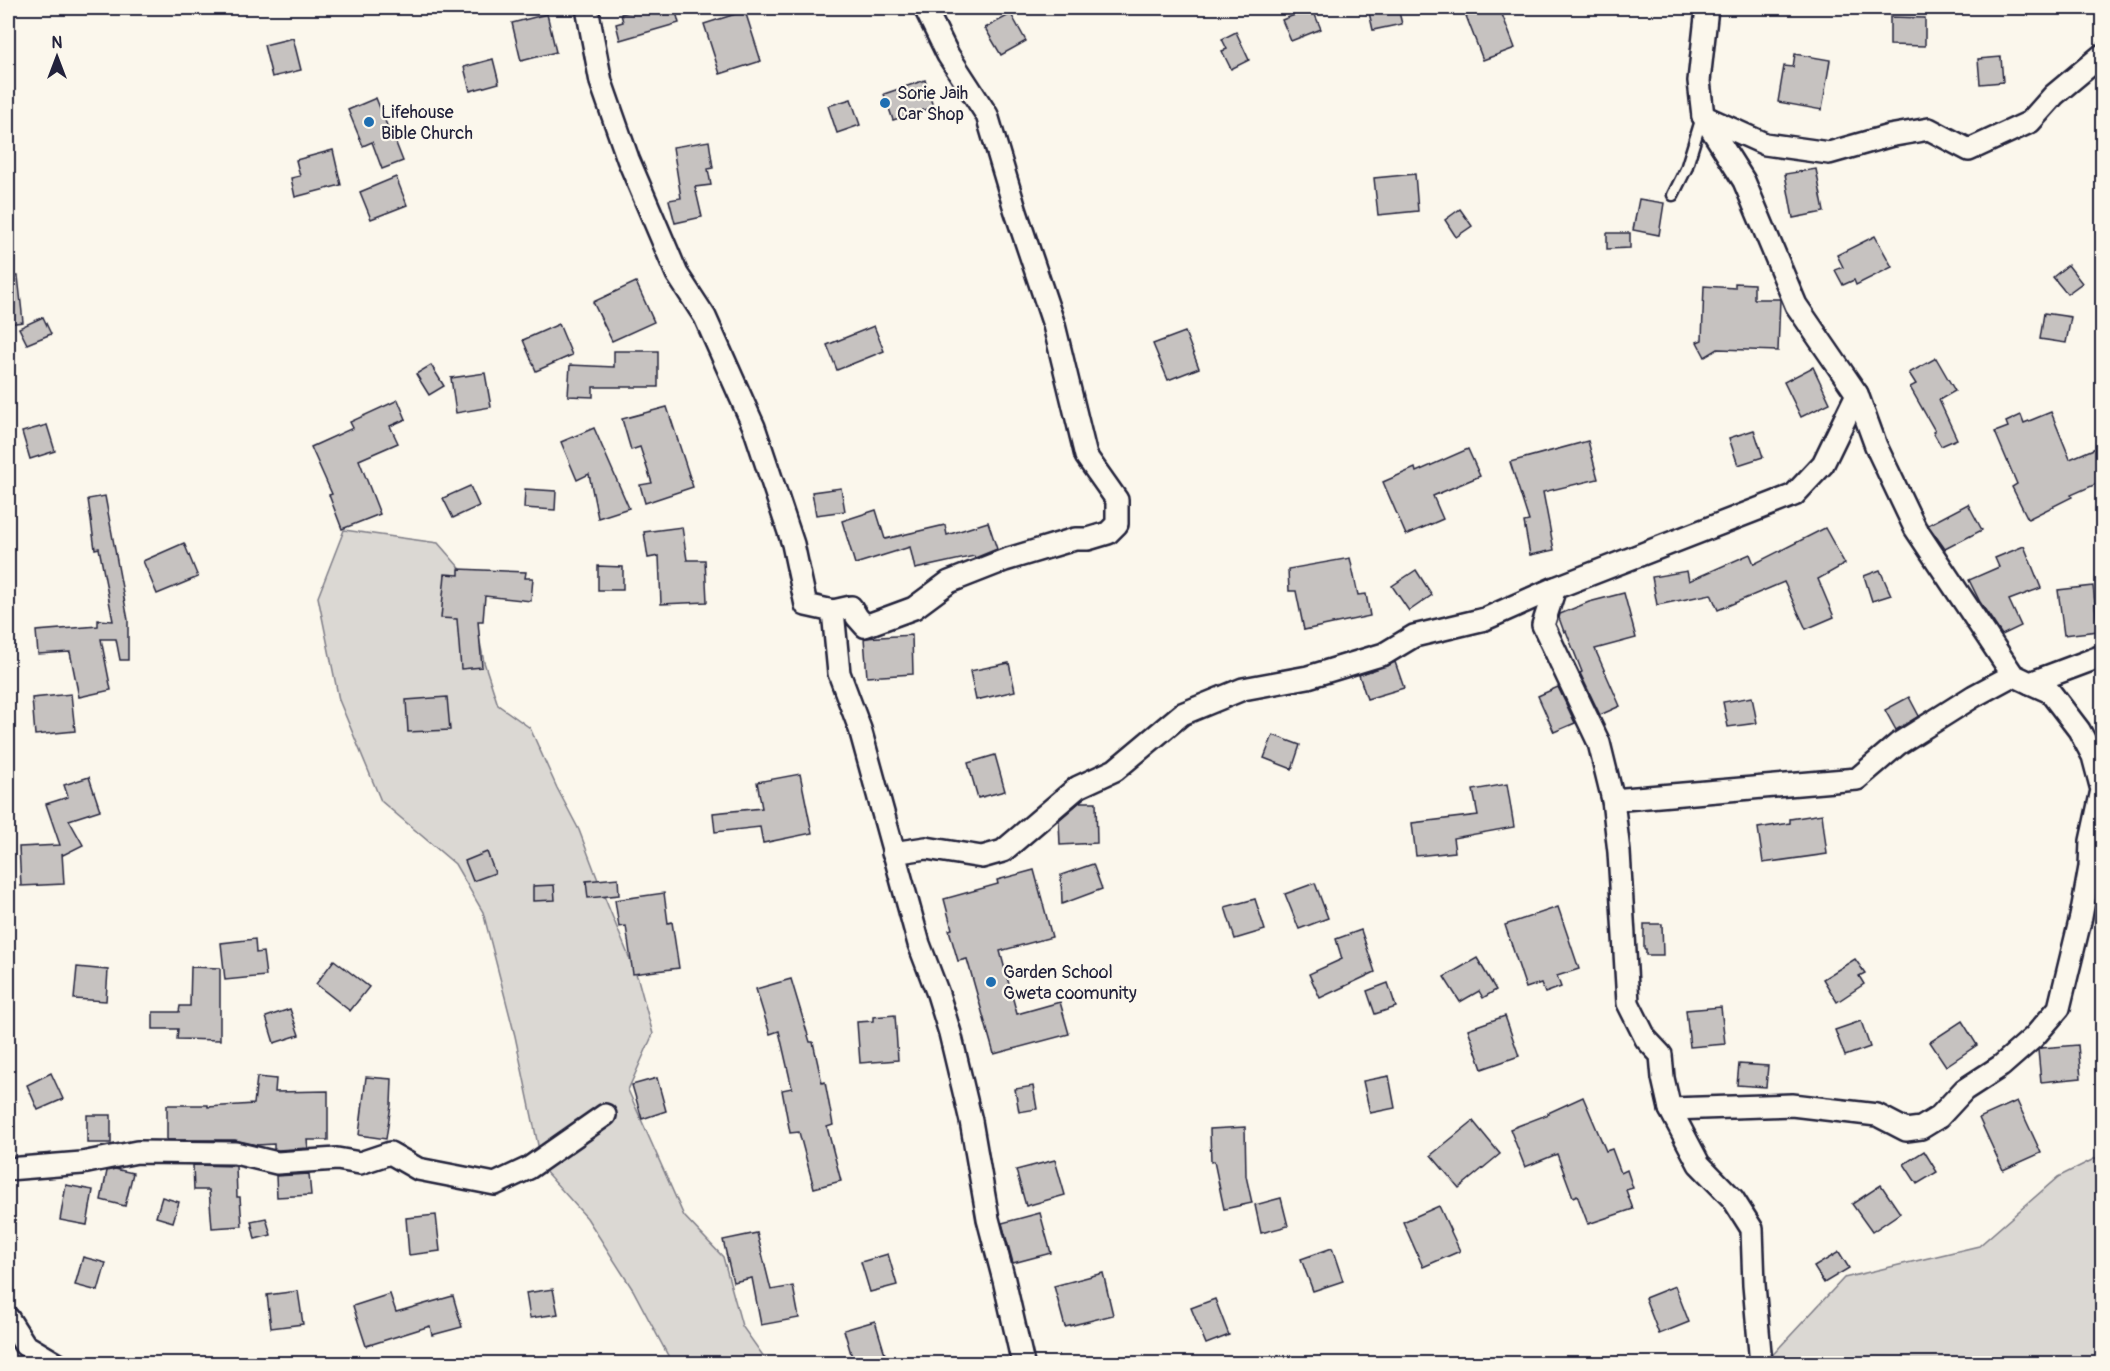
<svg xmlns="http://www.w3.org/2000/svg" width="2110" height="1371" viewBox="0 0 2110 1371" font-family="Pangolin,sans-serif">
<rect width="100%" height="100%" fill="#fbf7ec"/>
<filter id="ink" filterUnits="userSpaceOnUse"><feTurbulence type="fractalNoise" baseFrequency=".0167" numOctaves="2"/><feDisplacementMap in="SourceGraphic" scale="12" xChannelSelector="R" yChannelSelector="G"/><feConvolveMatrix kernelMatrix="1 2 1 2 8 2 1 2 1" color-interpolation-filters="sRGB"/></filter>
<g filter="url(#ink)">
<!-- green -->
<g fill="#dbd8d3" stroke="#7e7d87" stroke-width="1.5">
<path d="M344,530L438,543L472,582L473,608L484,662L498,705L530,728L557,788L579,830L604,896L638,979L653,1034L628,1090L684,1216L723,1257L742,1326L764,1357L765,1363H672L633,1290L587,1218L543,1169L515,1036L483,912L455,864L381,801L339,700L318,597Z"/>
<path d="M2102,1155V1363L1764,1364L1844,1278L1979,1246L2058,1177Z"/>
</g>
<!-- building -->
<g fill="#c6c2c0" stroke="#22223b" stroke-width="1.5">
<path d="M643,8H675L679,23L620,40L616,24L623,22L621,14Z"/>
<path d="M1312,8L1321,29L1291,41L1282,20Z"/>
<path d="M1368,8H1398L1402,24L1373,30Z"/>
<path d="M1463,8H1485L1487,14L1500,9L1515,48L1483,60Z"/>
<path d="M745,11L761,61L720,74L704,24Z"/>
<path d="M547,14L556,52L521,61L512,23Z"/>
<path d="M1011,14L1026,41L1001,55L985,28Z"/>
<path d="M1890,17L1925,18V46L1890,45Z"/>
<path d="M1236,32L1249,60L1231,69L1222,51L1227,49L1222,39Z"/>
<path d="M293,38L301,70L272,77L264,45Z"/>
<path d="M1795,54L1830,60L1822,110L1778,102L1784,66L1793,67Z"/>
<path d="M2001,57L2003,82L1980,84L1978,59Z"/>
<path d="M493,59L499,83L470,91L464,67Z"/>
<path d="M925,80L933,107L893,120L884,94Z"/>
<path d="M376,98L392,138H394L403,161L382,169L372,142L363,146L348,110Z"/>
<path d="M851,99L860,125L837,133L828,106Z"/>
<path d="M709,141L713,168L708,169L711,185L695,187L702,217L675,223L669,200L681,198L673,147Z"/>
<path d="M333,150L341,185L295,197L291,178L300,176L296,160Z"/>
<path d="M1816,169L1824,212L1793,218L1785,174Z"/>
<path d="M1415,174L1418,211L1378,215L1374,178Z"/>
<path d="M396,177L407,205L371,219L360,192Z"/>
<path d="M1639,199L1664,203L1659,235L1633,230Z"/>
<path d="M1460,209L1472,226L1456,237L1445,220Z"/>
<path d="M1607,233H1630V248L1607,249Z"/>
<path d="M1875,236L1892,267L1856,285L1854,280L1843,285L1835,270L1843,267L1837,255Z"/>
<path d="M2068,265L2082,283L2067,294L2053,277Z"/>
<path d="M8,276H18L23,322L8,324Z"/>
<path d="M636,282L654,322L612,341L593,302Z"/>
<path d="M1735,283L1754,284V299H1780L1778,351L1718,349L1705,357L1697,342L1702,340L1704,286L1735,288Z"/>
<path d="M2044,313L2071,317L2066,343L2040,339Z"/>
<path d="M43,317L51,334L27,344L19,328Z"/>
<path d="M559,324L572,355L536,371L523,340Z"/>
<path d="M874,326L884,351L837,370L827,345Z"/>
<path d="M1185,332L1199,368L1168,380L1153,344Z"/>
<path d="M614,351H658V387H593V397L568,396L570,365L614,367Z"/>
<path d="M1936,358L1955,391L1939,400L1957,439L1941,446L1933,432L1935,431L1910,387L1916,384L1909,373Z"/>
<path d="M431,365L444,386L429,395L416,374Z"/>
<path d="M1813,367L1830,403L1801,417L1784,382Z"/>
<path d="M485,373L491,407L456,413L451,378Z"/>
<path d="M398,400L406,419L390,426L398,443L359,460L380,514L342,529L329,495L332,494L311,447L353,428L350,422Z"/>
<path d="M667,407L693,487L645,503L640,485L652,483L640,447L631,450L622,419Z"/>
<path d="M2051,412L2070,459L2103,445V481L2071,495L2072,497L2028,519L2012,487L2017,484L1995,432L2008,427L2006,422L2021,415L2024,423Z"/>
<path d="M47,425L55,451L30,459L22,432Z"/>
<path d="M594,428L629,508L598,518L589,474L577,480L561,442Z"/>
<path d="M1754,430L1763,457L1738,465L1729,438Z"/>
<path d="M1588,441L1598,479L1543,492L1554,550L1530,555L1524,522L1529,521L1510,462Z"/>
<path d="M1468,449L1480,476L1433,496L1443,519L1406,535L1383,482L1415,468L1416,472Z"/>
<path d="M470,486L479,506L453,518L443,498Z"/>
<path d="M841,488L845,511L816,515L812,492Z"/>
<path d="M525,489L556,491L555,510L524,508Z"/>
<path d="M105,496L128,620V660H120L116,639H101L111,690L79,697L70,652L38,654L36,631L98,626V620L113,621L99,548L95,549L88,499Z"/>
<path d="M1968,504L1982,530L1945,549L1928,525Z"/>
<path d="M876,510L885,539L945,525L947,535L988,522L997,549L975,558L974,556L915,569L910,547L855,564L842,521Z"/>
<path d="M682,527L687,560H705L707,602L661,604L659,556L648,558L644,532Z"/>
<path d="M1825,528L1845,564L1818,579L1834,617L1806,629L1784,582L1718,610L1711,594L1657,605L1652,577L1687,571L1689,581L1750,554L1754,564Z"/>
<path d="M184,543L198,577L157,594L143,561Z"/>
<path d="M2024,546L2041,588L2009,600L2021,626L2002,635L1980,602L1969,580L1999,567L1995,558Z"/>
<path d="M1350,558L1358,595L1366,594L1370,616L1304,630L1296,591H1289L1288,569Z"/>
<path d="M598,566L623,567V590H598Z"/>
<path d="M459,569L526,572L525,578H533L531,601L485,596L483,621H478L482,667L461,669L457,619L441,618L445,574L459,575Z"/>
<path d="M1416,570L1432,595L1409,611L1392,586Z"/>
<path d="M1880,570L1891,595L1872,601L1864,576Z"/>
<path d="M2093,586L2098,631L2064,635L2058,590Z"/>
<path d="M1624,593L1636,638L1595,649L1620,706L1600,715L1580,673L1582,672L1566,631L1564,632L1559,618L1560,614L1589,602Z"/>
<path d="M912,635L913,674L867,677L864,638Z"/>
<path d="M1395,662L1404,688L1367,699L1359,675Z"/>
<path d="M1009,663L1015,691L976,700L970,671Z"/>
<path d="M1558,687L1575,723L1554,732L1538,696Z"/>
<path d="M71,694L75,731L35,735L32,698Z"/>
<path d="M447,697L450,730L408,732L406,700Z"/>
<path d="M1752,697L1757,723L1728,727L1723,702Z"/>
<path d="M1909,697L1919,716L1896,730L1885,710Z"/>
<path d="M1273,735L1300,745L1292,769L1264,758Z"/>
<path d="M995,755L1005,791L978,798L968,763Z"/>
<path d="M800,774L812,833L763,843L760,827L715,832L713,813L762,808L757,782Z"/>
<path d="M89,777L100,810L69,820L83,845L63,855L62,853L64,884L21,886L19,847L60,845L46,804L68,797L64,785Z"/>
<path d="M1507,784L1514,827L1453,838L1455,852L1416,856L1412,823L1478,815L1473,790Z"/>
<path d="M1080,802H1096L1097,843L1060,845L1059,820Z"/>
<path d="M1822,814L1827,854L1763,863L1758,828L1790,823V819Z"/>
<path d="M487,852L495,873L473,881L465,861Z"/>
<path d="M1093,864L1102,889L1062,904L1061,875Z"/>
<path d="M1034,870L1052,937L1000,951L1017,1014L1060,1002L1069,1034L994,1054L967,959L958,961L949,930L952,929L944,899L998,884L997,880Z"/>
<path d="M618,878L619,895L588,898L586,881Z"/>
<path d="M1315,883L1328,918L1299,929L1285,894Z"/>
<path d="M554,885L555,900L533,901V886Z"/>
<path d="M664,893L668,923L672,922L679,968L633,974L626,926L619,927L615,900Z"/>
<path d="M1255,899L1265,930L1235,939L1225,907Z"/>
<path d="M1558,907L1579,969L1557,976L1561,987L1545,993L1541,983L1526,988L1505,925Z"/>
<path d="M1644,924H1662L1663,955H1646V949H1644Z"/>
<path d="M1361,930L1375,972L1320,998L1309,974L1342,959L1336,939Z"/>
<path d="M255,939L256,953L263,952L266,976L225,980L221,943Z"/>
<path d="M1477,958L1496,990L1483,998L1479,991L1460,1002L1444,977Z"/>
<path d="M1855,959L1865,973L1859,976L1864,984L1837,1002L1823,979Z"/>
<path d="M334,960L369,987L350,1011L316,984Z"/>
<path d="M77,967L108,970L106,1001L74,999Z"/>
<path d="M191,967L220,968V1040L177,1039L178,1029H153V1012H179L180,1006H190Z"/>
<path d="M791,979L810,1042H813L822,1083L825,1082L833,1125L827,1127L841,1181L814,1188L799,1132L790,1133L782,1090L792,1088L779,1031L770,1034L756,989Z"/>
<path d="M1388,983L1396,1007L1375,1014L1367,991Z"/>
<path d="M1721,1007L1725,1044L1690,1047L1686,1010Z"/>
<path d="M290,1009L299,1035L274,1043L266,1017Z"/>
<path d="M895,1015L898,1060L860,1063L857,1022L873,1021V1017Z"/>
<path d="M1505,1016L1519,1056L1482,1069L1468,1029Z"/>
<path d="M1861,1021L1870,1047L1845,1056L1835,1030Z"/>
<path d="M1962,1021L1977,1045L1946,1066L1930,1042Z"/>
<path d="M2078,1045L2081,1078L2041,1082L2038,1050L2041,1048Z"/>
<path d="M1739,1064L1768,1066L1766,1087L1737,1085Z"/>
<path d="M51,1073L63,1099L38,1110L27,1085Z"/>
<path d="M1389,1076L1395,1108L1370,1113L1363,1081Z"/>
<path d="M257,1077L276,1079L275,1092L328,1091V1140H307L308,1148L278,1150L274,1149V1144L257,1145L235,1140H167V1105H208V1107L254,1104Z"/>
<path d="M366,1077L392,1079L391,1105L386,1139L359,1135Z"/>
<path d="M657,1078L666,1111L642,1119L632,1085Z"/>
<path d="M1033,1086L1037,1109L1019,1112L1015,1089Z"/>
<path d="M1583,1097L1606,1151L1612,1149L1621,1173L1627,1170L1633,1188L1626,1190L1633,1209L1588,1224L1577,1195L1573,1197L1557,1154L1525,1167L1510,1129L1549,1114L1548,1113Z"/>
<path d="M2017,1101L2041,1153L2003,1170L1979,1118Z"/>
<rect x="87" y="1115" width="24" height="28"/>
<path d="M1473,1121L1500,1154L1459,1188L1431,1155Z"/>
<path d="M1245,1127L1246,1176L1252,1203L1224,1209L1214,1161L1211,1162L1210,1129Z"/>
<path d="M1924,1151L1937,1172L1917,1184L1904,1164Z"/>
<path d="M1055,1160L1065,1195L1026,1206L1016,1170Z"/>
<path d="M193,1165L236,1166L237,1197H240L242,1226L212,1228L209,1190H194Z"/>
<path d="M115,1169L133,1173L125,1206L101,1200L107,1171Z"/>
<path d="M309,1174L311,1195L277,1197L276,1176Z"/>
<path d="M66,1185L93,1190L87,1225L60,1220Z"/>
<path d="M1881,1185L1900,1213L1872,1232L1852,1204Z"/>
<path d="M162,1197L179,1202L173,1222L156,1217Z"/>
<path d="M1281,1198L1288,1226L1261,1233L1255,1205Z"/>
<path d="M1439,1206L1460,1251L1423,1267L1403,1222Z"/>
<path d="M1040,1213L1051,1253L1013,1263L1002,1223Z"/>
<path d="M436,1215L440,1251L409,1255L406,1218Z"/>
<path d="M266,1218L271,1235L255,1239L251,1221Z"/>
<path d="M757,1233L771,1290L793,1286L799,1318L761,1325L752,1278L733,1282L723,1240Z"/>
<path d="M1332,1248L1343,1281L1313,1291L1301,1259Z"/>
<path d="M1839,1252L1849,1268L1824,1283L1814,1267Z"/>
<path d="M888,1254L897,1285L870,1292L861,1262Z"/>
<path d="M83,1257L106,1263L98,1291L75,1285Z"/>
<path d="M1103,1273L1113,1315L1065,1327L1054,1286Z"/>
<path d="M1675,1286L1689,1322L1659,1334L1645,1298Z"/>
<path d="M553,1289L558,1314L530,1318L526,1293Z"/>
<path d="M298,1291L303,1324L271,1328L267,1295Z"/>
<path d="M390,1294L396,1312L453,1296L462,1327L432,1335L430,1326L366,1346L353,1306Z"/>
<path d="M1215,1299L1229,1335L1206,1344L1191,1308Z"/>
<path d="M875,1321L888,1364H854L844,1330Z"/>
</g>
<g fill="none" stroke-linecap="round" stroke-linejoin="round">
<defs>
<path id="lane" d="M1673,195L1686,169L1702,117"/>
<g id="street">
<path d="M587,8L601,82L628,159L677,274L705,317L754,427L793,544L806,605L833,611"/>
<path d="M925,8L948,55L987,115L1015,209L1054,325L1086,456L1117,500V524L1108,533L1088,539H1075L1005,560L949,582L914,608L865,626L857,617L851,607L833,611L839,673L860,729L919,944L938,994L950,1033L971,1121L988,1219L1004,1280L1023,1364"/>
<path d="M1707,8L1699,81L1703,116L1744,181L1796,305L1857,394L1876,446L1915,528L2013,675L2030,683L2102,656"/>
<path d="M1703,116L1765,144L1829,153L1889,136L1929,129L1969,150L2030,122L2054,95L2102,55"/>
<path d="M1613,800L1857,779L1898,744L1974,696L2013,675"/>
<path d="M893,853L926,848L982,857L1003,851L1078,787L1115,770L1182,714L1243,689L1308,677L1384,654L1414,636L1485,619L1555,588"/>
<path d="M1670,1109L1792,1105L1877,1115L1906,1130L1921,1128L1939,1117L1964,1090L2001,1066L2034,1037L2059,1008L2081,917L2090,867L2091,841L2102,790L2093,756L2079,730L2050,692L2030,683"/>
<path d="M8,1169L82,1163L137,1152L235,1153L277,1163L337,1159L360,1163L390,1153L418,1169L495,1184L529,1168L605,1115"/>
<path d="M8,1318L25,1345L57,1364"/>
<path d="M1761,1364L1754,1285L1752,1229L1733,1199L1699,1164L1670,1109L1663,1078L1661,1055L1646,1039L1628,1003L1619,852L1613,800L1599,743L1543,625L1555,588L1794,495L1823,464L1857,394"/>
</g>
</defs>
<!-- lane casing -->
<use href="#lane" stroke="#22223b" stroke-width="15"/>
<!-- street casing -->
<use href="#street" stroke="#22223b" stroke-width="26"/>
<!-- lane -->
<use href="#lane" stroke="#fbf7ec" stroke-width="10"/>
<!-- street -->
<use href="#street" stroke="#fbf7ec" stroke-width="21"/>
</g>
</g>
<!-- markers -->
<g fill="#1f6fb2" stroke="#fbf7ec" stroke-width="2">
<circle cx="885" cy="103" r="6"/>
<circle cx="369" cy="122" r="6"/>
<circle cx="991" cy="982" r="6"/>
</g>
<g text-anchor="middle" dominant-baseline="central" stroke-width="4.5" stroke-linejoin="round" paint-order="stroke">
<!-- poi labels -->
<g font-size="18" fill="#22223b" stroke="#fbf7ec" text-anchor="start">
<text x="897" y="93">Sorie Jaih<tspan x="897" dy="21">Car Shop</tspan></text>
<text x="381" y="112">Lifehouse<tspan x="381" dy="21">Bible Church</tspan></text>
<text x="1003" y="972">Garden School<tspan x="1003" dy="21">Gweta coomunity</tspan></text>
</g>
</g>
<!-- margin -->
<rect width="2110" height="1371" fill="none" stroke="#fbf7ec" stroke-width="30"/>
<rect x="15" y="15" width="2080" height="1341" fill="none" stroke="#22223b" stroke-width="2" filter="url(#ink)"/>
<!-- north arrow -->
<g transform="translate(57 57)" stroke="#fbf7ec" stroke-width="4.5" paint-order="stroke">
<path d="M0-4.5L10 22L0 15L-10 22Z" fill="#22223b"/>
<text y="-9" font-size="16" font-weight="bold" text-anchor="middle" fill="#22223b">N</text>
</g>
</svg>
